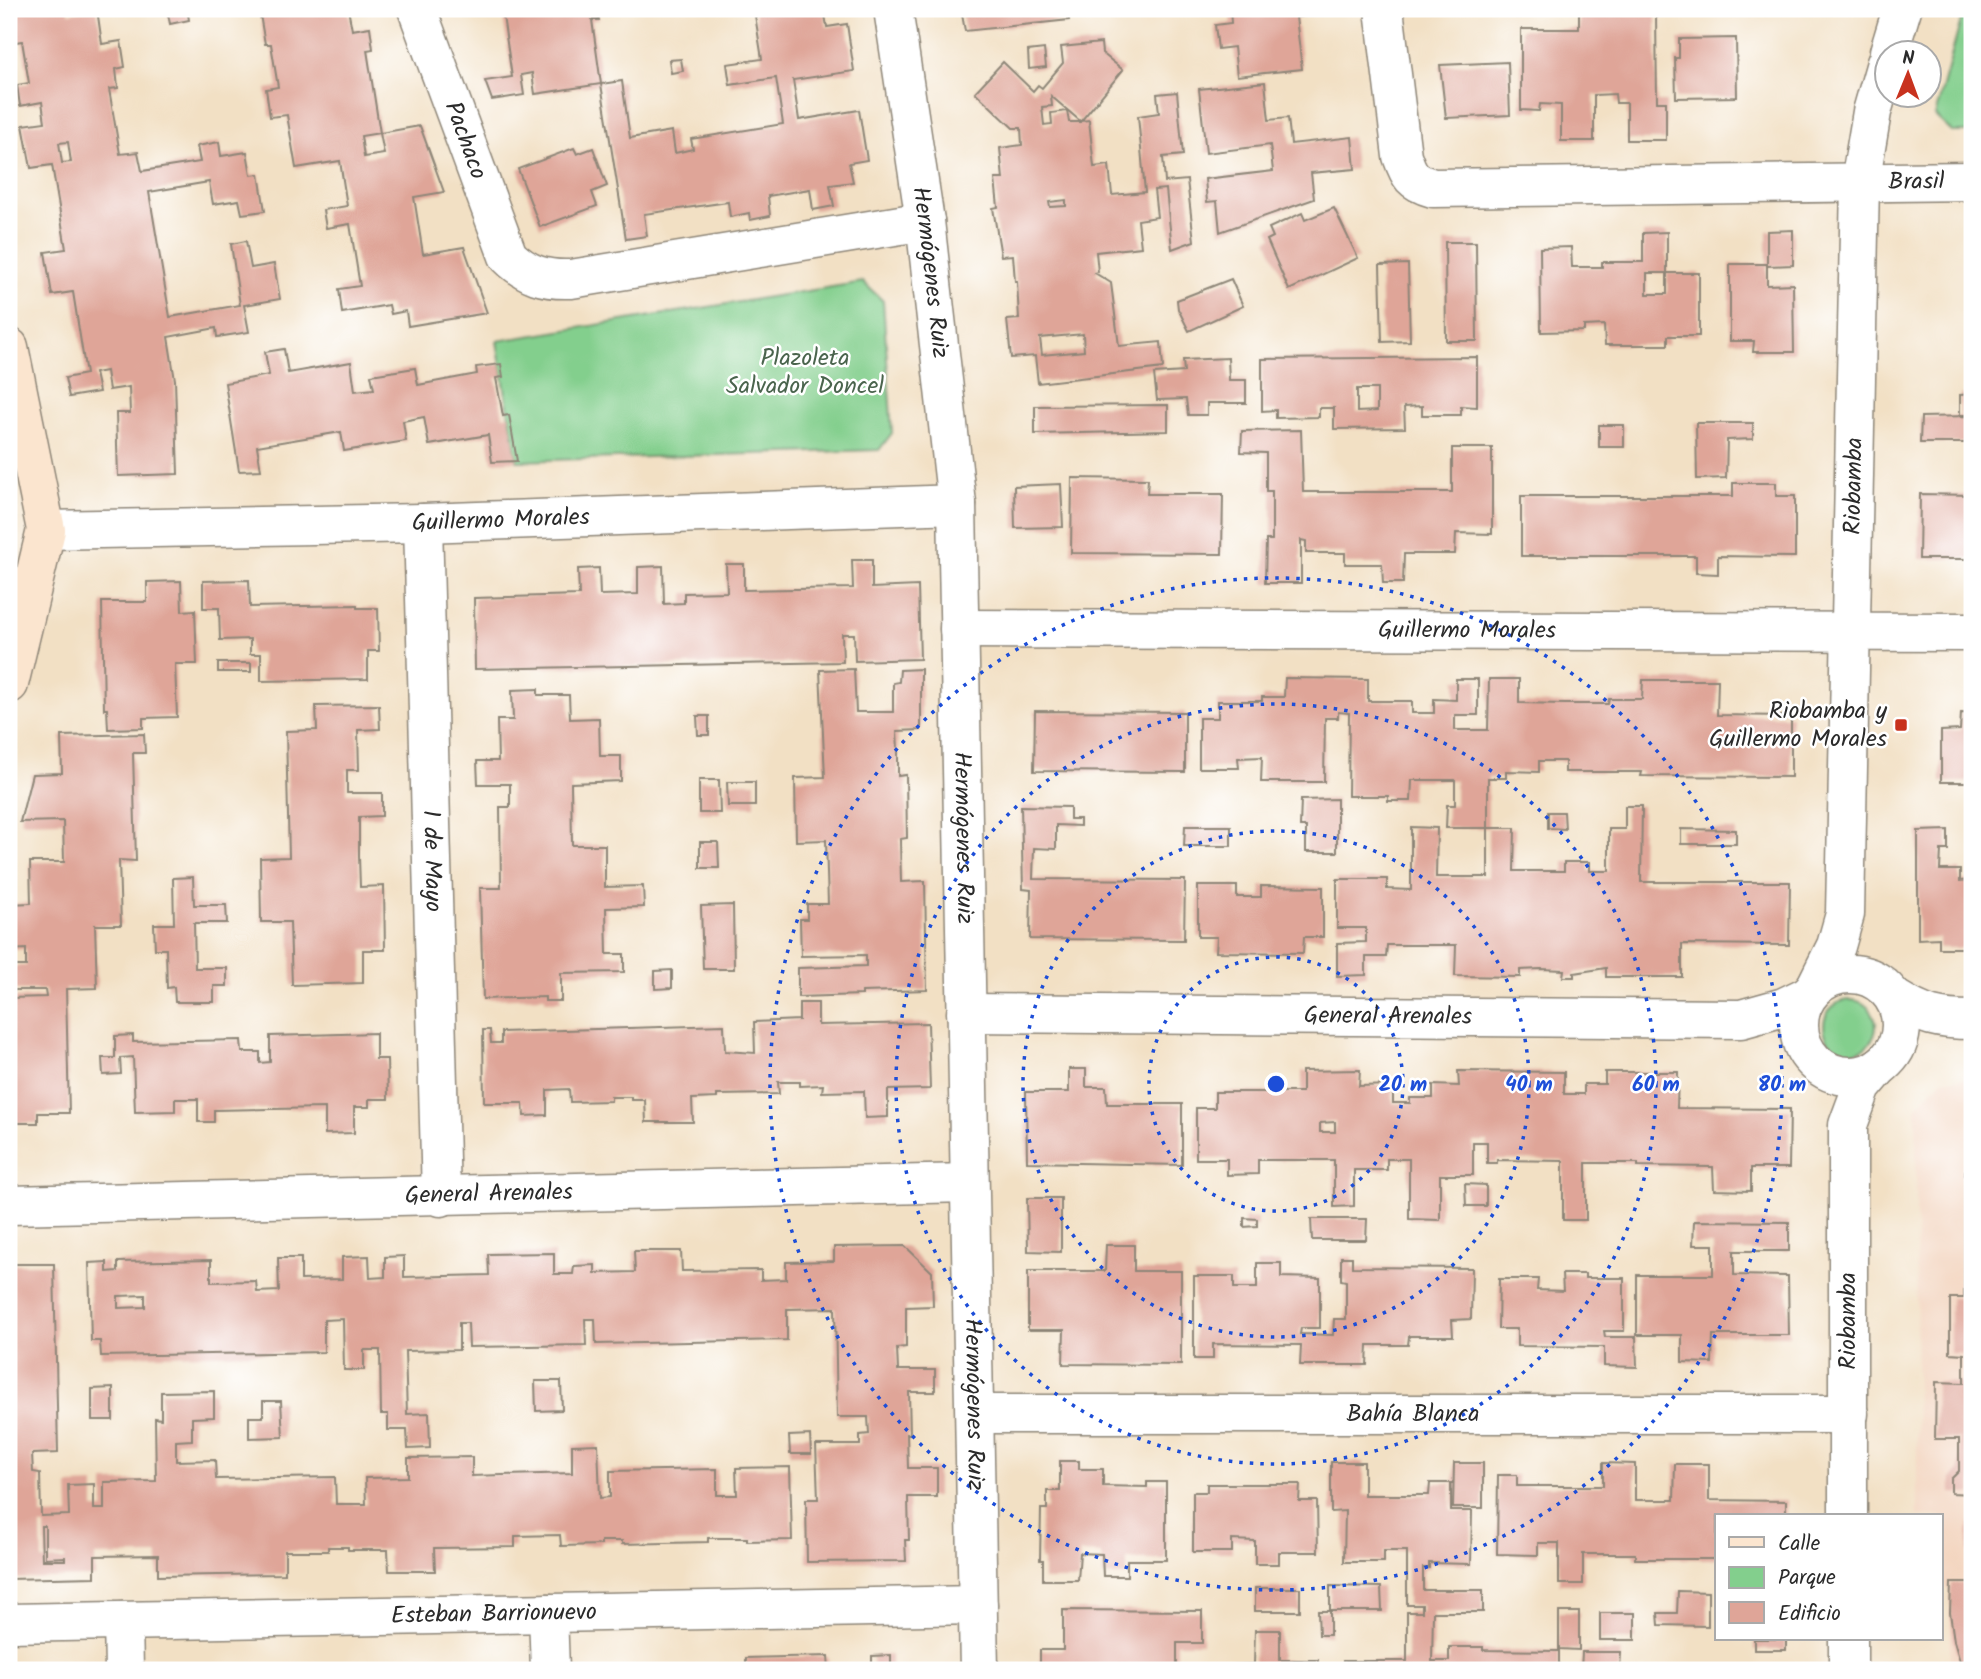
<svg xmlns="http://www.w3.org/2000/svg" width="1981" height="1679" viewBox="0 0 1981 1679" font-family="Kalam,sans-serif">
<rect width="100%" height="100%" fill="#fff"/>
<filter id="ink" filterUnits="userSpaceOnUse"><feTurbulence type="fractalNoise" baseFrequency=".0143" numOctaves="2"/><feDisplacementMap in="SourceGraphic" scale="14" xChannelSelector="R" yChannelSelector="G"/><feConvolveMatrix kernelMatrix="1 2 1 2 8 2 1 2 1" color-interpolation-filters="sRGB"/></filter>
<filter id="wash" filterUnits="userSpaceOnUse"><feTurbulence type="fractalNoise" baseFrequency=".00686" numOctaves="4" result="noise"/><feDisplacementMap in="SourceGraphic" scale="28" xChannelSelector="R" yChannelSelector="G"/><feGaussianBlur stdDeviation="1.57" result="paint"/><feColorMatrix in="noise" values="0 0 0 0 0 0 0 0 0 0 0 0 0 0 0 0 0 1.4 0 .05"/><feComposite in="paint" operator="in"/></filter>
<g filter="url(#wash)">
<rect width="100%" height="100%" fill="#f2e0c4"/>
<!-- built -->
<path fill="#f3d4be" d="M1943,1079H1972V1670H1950L1951,1593L1941,1584V1516H1917L1916,1107Z"/>
<!-- green -->
<g fill="#83cf8d" stroke="#577d5c" stroke-width="2">
<path d="M1964,9H1972V132H1952L1935,116Z"/>
<path d="M863,282L883,301L892,433L879,450L517,461L497,341Z"/>
<circle cx="1850" cy="1026" r="26"/>
</g>
<g id="blocks">
<!-- building -->
<g fill="#dfa598" fill-rule="evenodd">
<path d="M9,9H69V13L97,9L102,44L121,41L125,67L116,69L118,88L109,89L120,154L138,152L142,171L200,162L197,146L219,142L221,156L247,152L251,175L259,174L265,211L242,214L239,200L213,204L209,182L149,192L170,317L240,305L231,244L246,241L251,268L274,264L280,299L244,305L249,332L217,337L216,328L168,337L175,380L178,474L118,476L116,413H130L129,387L109,390L106,371L95,373L99,392L69,397L65,378L86,374L73,292L52,295L45,252L66,249L52,165L31,168L23,125L45,122L42,102L20,106L17,85L29,83L22,41L10,43ZM68,142L71,162L62,163L59,143Z"/>
<path d="M167,9H213V10L188,14L189,20L170,24Z"/>
<path d="M259,9H348L352,30L370,27L373,49L367,50L380,133L361,136L364,157L384,154L380,133L420,126L444,192L414,197L423,254L464,247L487,313L408,326L406,311L391,314L389,305L342,313L339,289L360,286L350,224L326,228L323,210L347,206L340,161L296,168L287,115L270,117L266,89L278,87L271,44H265Z"/>
<path d="M502,9H597L599,20H592L601,84L535,94L532,73L521,75L524,95L492,100L485,81L512,77Z"/>
<path d="M754,9H824L827,27L847,24L854,71L793,80L799,120L859,110L867,160L849,163L853,182L830,185L834,206L813,210L810,189L768,196L770,216L750,220L749,213L730,217L728,202L644,214L647,236L626,239L601,84L622,81L630,138L672,131L675,153L693,149L691,139L783,124L776,78L730,85L727,64L762,59Z"/>
<path d="M961,9H1068L1069,20L965,31Z"/>
<path d="M1230,9H1340V12L1296,17L1302,69L1237,76L1234,47L1218,49L1215,25L1231,23Z"/>
<path d="M1579,9H1594V14H1656L1657,102H1666V140H1627V103H1616L1615,94L1594,95V141H1561V105L1540,104L1539,111L1521,110V29H1579Z"/>
<path d="M1736,38L1737,97L1676,98L1675,58H1679V39Z"/>
<path d="M1101,43L1102,53L1123,70L1081,121L1089,120L1094,167L1109,165L1112,195L1145,192L1138,116L1159,113L1157,94L1177,92L1183,155L1163,157L1165,182L1187,180L1194,241L1172,249L1166,189L1154,190L1157,217L1138,220L1141,247L1096,252L1098,272L1095,273L1111,283L1119,346L1161,342L1163,368L1038,383L1035,356L1011,358L1007,320L1019,319L1017,281H1015L1013,255L1001,256L993,208L998,207L995,179H1003L1000,148L1022,145L1021,128H1013L975,92L1003,62L1033,91L1038,85L1042,88L1063,63L1061,47ZM1051,96L1080,121V122H1069L1067,111L1051,113L1052,124L1044,125L1042,107L1052,106ZM1066,200V206L1050,207L1049,202ZM1083,334L1084,351L1042,355L1040,338Z"/>
<path d="M1044,49L1046,67L1029,69L1028,51Z"/>
<path d="M681,59L683,71L671,73L669,60Z"/>
<path d="M1508,62L1510,115L1446,118L1440,65Z"/>
<path d="M1265,82L1269,120L1288,118L1291,144L1352,137L1355,169L1311,173L1314,199L1220,232L1217,201L1207,202L1205,179L1273,171L1270,145L1206,153L1199,89Z"/>
<path d="M574,148L577,154L593,148L607,186L592,192L597,206L540,227L518,169Z"/>
<path d="M1334,208L1358,258L1289,290L1267,240L1273,237L1269,228L1302,213L1305,220Z"/>
<path d="M1793,230V265L1767,266V231Z"/>
<path d="M1667,232V273H1699V336H1668V345H1605L1604,325L1584,326V331L1541,332L1540,248L1571,247L1572,267H1602V262H1643V233ZM1647,273H1667V294H1647Z"/>
<path d="M1445,242H1476L1477,341H1446Z"/>
<path d="M1408,264L1410,341L1382,342L1380,265Z"/>
<path d="M1730,264H1767V285L1793,284L1794,352H1753L1754,341H1730Z"/>
<path d="M1231,279L1243,306L1189,331L1178,309L1177,300Z"/>
<path d="M284,349L288,373L351,362L355,391L374,389L371,375L415,368L418,385L477,374L476,367L501,364L503,377L496,378L503,416L509,415L517,461L492,462L488,435L429,445L424,417L403,421L406,441L344,451L341,432L257,446L261,470L239,471L225,383L269,375L265,352Z"/>
<path d="M1477,357V407L1461,406V415H1422V406L1404,407L1405,428L1334,429V408H1319V417L1276,418V410L1262,411V359ZM1357,389H1377V411L1357,412Z"/>
<path d="M1228,358L1229,380H1246V403H1207V415H1188L1186,399L1157,400L1154,374L1184,372L1183,360Z"/>
<path d="M1972,394V415H1960V395Z"/>
<path d="M1168,405V431L1035,434V406Z"/>
<path d="M1972,416V443H1920L1921,417Z"/>
<path d="M1696,423H1753V439L1727,440L1726,478L1697,479Z"/>
<rect x="1599" y="425" width="25" height="22"/>
<path d="M1301,430L1303,492H1452V448H1492V534L1456,533L1455,554H1404L1403,583H1383L1382,564H1345V553H1306V541L1301,540V583H1265L1266,540H1272V491H1266V453L1241,452L1242,431Z"/>
<path d="M1072,478L1148,479L1147,494H1223L1222,554L1071,553Z"/>
<path d="M1733,483H1776V496H1795V557L1718,556V574L1696,573V556H1521V496H1733Z"/>
<path d="M1061,484L1063,527L1015,528L1014,486Z"/>
<path d="M1920,494L1972,495V559H1919Z"/>
<path d="M852,560H872V588L918,586L920,659L855,661L854,634H842L843,662L475,669L474,598L579,595L578,569L599,568L600,595L638,594V567L663,566L664,604L684,603V593L727,592L726,564H744V590L853,588Z"/>
<path d="M249,580L250,607L357,605V608H378L379,651H368V679L261,681V654H250V639L220,640L219,608H203V581Z"/>
<path d="M181,581L182,611L195,610L197,664H175L177,717L143,718V728L108,729L107,709H104L102,602H147V582Z"/>
<rect x="218" y="663" width="33" height="9"/>
<path d="M854,669L856,712H893V683L899,682L900,670L921,669V730L897,731L898,750V776L906,775L907,838L900,839L901,882L925,881L927,990L862,992V995L798,997V968L866,966V955L801,956L800,919H807V904H828L826,840L796,841L795,778L825,777L820,670Z"/>
<path d="M1285,678L1368,679V701H1412V713H1434V699L1456,700V679H1478V715H1455V730H1488L1489,679H1519V703L1565,704H1608L1609,699H1642L1643,680H1718L1717,715L1791,716V777L1641,776L1642,772H1565V761H1539V772L1506,771V778H1488V828H1446L1447,805H1455V780H1412L1411,801H1388V796H1348L1349,713L1338,712V718H1325L1324,782H1261L1262,757L1238,758L1239,768H1199V718H1218V701H1262V697H1284Z"/>
<path d="M538,689V695H569L570,719L599,718L600,756H621V781L571,783L572,845H605V887L643,886L644,907L606,908L607,954H624V972L561,973V1001H545V997L483,999L480,888H501L500,807H510V784H478L477,761H498L497,720H513L512,690Z"/>
<path d="M379,705L380,729L358,730L359,770H347V793H382V816L359,817V856L360,887L384,886L385,950H363V983L292,985L290,922H261L260,858L289,857L286,731L317,730L316,706Z"/>
<path d="M1035,711L1185,712V772L1034,771Z"/>
<path d="M1961,713L1972,714V782H1941V731L1960,730Z"/>
<path d="M697,716H709V735H698Z"/>
<path d="M144,734L145,753H133L136,861L119,860L121,925H95L97,988L66,989L69,1113H38V1123H9V998L46,997L45,990H9V966H26V949L9,950V904L31,903L30,862H64L63,821L20,822L32,774L62,773L61,736Z"/>
<path d="M699,780H719L720,813H699Z"/>
<path d="M727,782H755V806H728Z"/>
<path d="M1337,799V852H1306V827H1300L1301,800Z"/>
<path d="M1021,806L1070,807V819H1080V826L1056,825V849L1034,848L1033,879L1185,880L1184,940L1030,939L1031,890L1023,889Z"/>
<path d="M1625,806H1642L1641,882H1790L1789,945L1682,944V977H1606V968L1574,973V977H1563L1564,970L1541,969L1520,970V977L1455,976L1456,945H1387L1386,957H1366V975L1337,976V943L1366,942V928H1337V879H1387V889L1411,890V827L1437,828L1436,877H1488V828H1515L1514,871H1564V862H1589V871H1609V829H1625Z"/>
<path d="M1548,812H1564L1565,829L1548,828Z"/>
<path d="M1185,826H1231V846H1184Z"/>
<path d="M1681,829L1736,830V844H1681Z"/>
<path d="M1948,830V850H1941L1940,870H1960V881L1972,880V948H1939V938L1918,939V831Z"/>
<path d="M700,842H718L719,868H700Z"/>
<path d="M193,877L194,905H226L227,923H194L195,968H227V986H214V1002H175L174,987L167,988L166,949H155L154,924H174L173,878Z"/>
<path d="M1198,886H1237V897H1261V886L1323,887V937H1304L1303,953L1216,952L1217,937H1198Z"/>
<path d="M733,905L734,969H703L701,906Z"/>
<path d="M672,970V988L655,989V971Z"/>
<path d="M799,1003H818V1025L928,1023L930,1089L888,1090V1117L865,1118L864,1091L822,1092L823,1085L800,1086V1082H778L779,1094L717,1095V1098L692,1099L693,1122H646L645,1100H631V1097H611V1101L570,1102L569,1089L547,1090V1115L524,1116L523,1103H484L483,1030H490L491,1043H501V1032L724,1025L725,1051L755,1053L754,1022L799,1020Z"/>
<path d="M376,1033V1059H387L388,1099H369V1107H354V1133L325,1134V1108L214,1110V1122H198V1099H175V1111L135,1112L133,1057L120,1058L121,1074L103,1075L102,1058H115V1036L133,1035V1042L241,1040L242,1052H260V1063L270,1062V1036Z"/>
<path d="M1069,1069H1086V1087H1106L1107,1104H1182V1165L1027,1162L1026,1092H1069Z"/>
<path d="M1360,1070L1359,1086L1393,1085V1103H1410V1098H1433V1085L1459,1086L1458,1071L1564,1072V1094H1584V1084H1605V1072H1678L1677,1108L1790,1109L1789,1168H1751V1191L1714,1190L1713,1167L1638,1166V1163H1586V1220H1563V1161L1497,1160V1163H1487V1142H1473V1175H1440V1220L1409,1219V1159H1387V1170H1354V1206L1334,1207V1160H1258V1174L1227,1175V1159H1196V1108H1215V1092H1302V1071ZM1335,1122V1132H1320V1123Z"/>
<path d="M1972,1164V1494L1951,1493V1479L1959,1471V1439H1935L1936,1382L1964,1383V1354L1950,1353V1298H1964L1965,1171Z"/>
<path d="M1465,1184L1486,1185V1206H1466Z"/>
<path d="M1027,1198H1061V1252L1028,1251Z"/>
<path d="M1244,1218L1257,1219V1226L1244,1227Z"/>
<path d="M1311,1219H1367L1366,1240H1312Z"/>
<path d="M1694,1221L1789,1222V1251H1734V1275L1788,1276L1789,1335H1713L1712,1363L1682,1362V1335H1637V1275H1713V1245H1693Z"/>
<path d="M1106,1245H1134V1271H1181V1365L1063,1364L1064,1330H1028V1271H1105Z"/>
<path d="M905,1246L932,1272L933,1306L906,1307V1347L897,1348L898,1370H935V1392H909L910,1434H907L908,1468H937V1497H908L909,1540H905L906,1561L807,1562L806,1499H818L816,1445H860V1435L869,1434L868,1417H837L835,1308L787,1309V1340L596,1344L595,1319H585L586,1345L469,1347L468,1323H459V1350L405,1351L407,1414L429,1413L430,1448L408,1449L407,1430H388V1414H381L380,1350H364V1370H344L343,1319L324,1320V1352L101,1356L100,1341H91L89,1263L107,1262V1272L118,1271V1262L211,1260V1282L256,1281L257,1292L279,1291L278,1258H301V1280L342,1279V1257L369,1256L370,1278L385,1277V1257L404,1256V1277L489,1275L488,1254L554,1253V1274H573L574,1266L595,1265V1273L635,1272L634,1251H681L682,1271L761,1270V1280L786,1279V1262L834,1261V1247ZM145,1295V1307L118,1308V1296Z"/>
<path d="M1341,1257H1352V1267L1472,1268L1471,1319L1452,1320L1453,1336H1409L1408,1345H1368L1367,1365H1300L1301,1345L1213,1344V1359H1194V1276H1234V1288H1257V1263H1281V1277L1320,1278V1328H1301L1300,1334L1333,1335L1334,1319H1346V1281L1341,1280Z"/>
<path d="M9,1264H54L58,1453L32,1454L33,1472L40,1473L41,1516L69,1515L68,1485L94,1484V1509H104V1482L156,1481L155,1418L161,1419V1392L214,1391V1417L192,1418V1440L176,1441V1461L215,1460L216,1479L335,1477L336,1504H366L365,1478L408,1477V1458L472,1457V1476L572,1473V1445L598,1444L600,1498L610,1497V1471L717,1469V1495H737L736,1468L790,1467L792,1540L747,1541V1538H708V1542L622,1544V1541H601V1545L561,1546L560,1535L515,1536V1547L434,1548L435,1571H389L388,1550H348V1547H328V1551H285V1574L158,1576V1555L95,1556V1577L9,1579ZM41,1526H45V1558L65,1557V1560H42Z"/>
<path d="M1562,1274H1585V1278H1624V1331H1604L1605,1337H1636L1637,1367L1604,1366V1347L1517,1346V1329H1498L1499,1279H1538L1537,1290L1563,1291Z"/>
<path d="M535,1381H561L562,1410L536,1411Z"/>
<path d="M113,1388V1420H92V1389Z"/>
<path d="M263,1401H281L283,1437L249,1438V1417H263Z"/>
<path d="M810,1435L811,1454H790L789,1436Z"/>
<path d="M1060,1461H1079V1469H1103V1486L1147,1487V1482H1166V1560H1127V1576H1103L1102,1554L1080,1553L1078,1580H1043V1560H1040L1041,1509H1047V1491H1060Z"/>
<path d="M1331,1462H1364V1495H1429L1430,1483H1451V1511H1472L1471,1564L1429,1563V1568H1423V1590H1483V1612H1433L1432,1661H1449V1647H1483V1650L1559,1651V1670H1343V1661H1407V1612H1422V1605H1407V1551H1384V1562H1344L1345,1511L1331,1512Z"/>
<path d="M1454,1463H1483V1508H1453Z"/>
<path d="M1603,1463L1635,1464V1500H1674L1675,1464H1709V1500L1786,1501V1516H1717V1559H1635V1554H1583V1584H1559V1543H1538V1555L1497,1554L1498,1475H1517V1486H1603Z"/>
<path d="M1207,1484H1300L1299,1501H1317L1318,1552H1279V1564H1255V1541L1232,1540V1552H1193V1492H1207Z"/>
<path d="M1972,1522V1551L1968,1550L1969,1524Z"/>
<path d="M1951,1583H1972V1670H1965L1961,1665L1954,1641L1950,1613Z"/>
<path d="M1330,1586L1381,1587L1382,1611H1330Z"/>
<rect x="1255" y="1588" width="45" height="23"/>
<path d="M1678,1591L1708,1592V1626L1659,1625L1658,1613H1677Z"/>
<path d="M1063,1610L1202,1611V1643H1177V1670H1040V1650H1063Z"/>
<path d="M1318,1611H1330V1635H1319Z"/>
<path d="M1559,1612H1579V1650L1559,1649Z"/>
<rect x="1600" y="1613" width="35" height="27"/>
<path d="M1255,1630H1280V1660H1318L1317,1670H1231L1232,1665L1254,1664Z"/>
<rect x="1754" y="1639" width="32" height="11"/>
<path d="M1582,1652H1621L1620,1670H1581Z"/>
<path d="M891,1655V1670H872V1656Z"/>
<path d="M828,1656L829,1670H746V1658Z"/>
<path d="M464,1665V1670H390V1667Z"/>
</g>
</g>
</g>
<g filter="url(#ink)">
<use href="#blocks" fill-opacity="0" stroke="#8e8678" stroke-width="2"/>
<g fill="none" stroke-linecap="round" stroke-linejoin="round">
<defs>
<g id="street">
<path id="s1" d="M417,9L508,256C527,275 545,280 571,279L925,221"/>
<path id="s2" d="M893,9L925,221L957,504L979,1670"/>
<path id="s3" d="M1384,9L1402,156C1409,176 1412,182 1433,188L1972,181"/>
<path d="M1889,52L1902,9"/>
<path id="s4" d="M423,523L441,1197"/>
<path id="s5" d="M46,530L423,523L957,504"/>
<path id="s6" d="M959,629L1972,632"/>
<circle cx="1850" cy="1025" r="51"/>
<path id="s7" d="M1816,986L1836,946L1845,914L1860,183L1872,112L1886,63"/>
<path d="M1894,998C1923,1016 1938,1020 1972,1020"/>
<path id="s8" d="M966,1013L1741,1019L1784,1007L1807,996"/>
<path id="s9" d="M9,1205L969,1183"/>
<path id="s10" d="M975,1414H1849"/>
<path d="M1848,1516V1125L1862,1087L1879,1067"/>
<path d="M548,1613L550,1670"/>
<path d="M123,1621L124,1670"/>
<path id="s11" d="M9,1623L978,1605"/>
<path d="M1848,1639V1670"/>
</g>
<path id="secondary" d="M9,347L46,530L9,684"/>
</defs>
<!-- street casing -->
<use href="#street" stroke="#8e8678" stroke-width="41"/>
<!-- secondary casing -->
<use href="#secondary" stroke="#8e8678" stroke-width="41"/>
<!-- street -->
<use href="#street" stroke="#fff" stroke-width="38"/>
<!-- secondary -->
<use href="#secondary" stroke="#fbe5cf" stroke-width="38"/>
</g>
</g>
<!-- distance rings -->
<g fill="none" stroke="#1d4ed8" stroke-width="3.5" stroke-dasharray="3.5 7">
<circle cx="1276" cy="1084" r="127"/>
<circle cx="1276" cy="1084" r="253"/>
<circle cx="1276" cy="1084" r="380"/>
<circle cx="1276" cy="1084" r="506"/>
</g>
<!-- markers -->
<rect fill="#c8321e" stroke="#fff" stroke-width="2.5" x="1894" y="718" width="14" height="14" rx="3.5"/>
<g text-anchor="middle" dominant-baseline="central" stroke-width="5" stroke-linejoin="round" paint-order="stroke">
<!-- street labels -->
<g font-size="24" fill="#2b2b2b" stroke="#fff">
<text stroke="none"><textPath href="#s1" startOffset="140">Pachaco</textPath></text>
<text stroke="none"><textPath href="#s3" startOffset="679">Brasil</textPath></text>
<text stroke="none"><textPath href="#s2" startOffset="266">Hermógenes Ruiz</textPath></text>
<text stroke="none"><textPath href="#s7" startOffset="506">Riobamba</textPath></text>
<text stroke="none"><textPath href="#s5" startOffset="455">Guillermo Morales</textPath></text>
<text stroke="none"><textPath href="#s6" startOffset="508">Guillermo Morales</textPath></text>
<text stroke="none"><textPath href="#s2" startOffset="833">Hermógenes Ruiz</textPath></text>
<text stroke="none"><textPath href="#s4" startOffset="338">1 de Mayo</textPath></text>
<text stroke="none"><textPath href="#s8" startOffset="422">General Arenales</textPath></text>
<text stroke="none"><textPath href="#s9" startOffset="480">General Arenales</textPath></text>
<text transform="translate(1848 1321) rotate(-90)">Riobamba</text>
<text stroke="none"><textPath href="#s2" startOffset="1400">Hermógenes Ruiz</textPath></text>
<text stroke="none"><textPath href="#s10" startOffset="438">Bahía Blanca</textPath></text>
<text stroke="none"><textPath href="#s11" startOffset="485">Esteban Barrionuevo</textPath></text>
</g>
<!-- park labels -->
<g font-size="24" fill="#4a644d" stroke="#fff">
<text x="805" y="358">Plazoleta<tspan x="805" dy="28">Salvador Doncel</tspan></text>
</g>
<!-- poi labels -->
<g font-size="24" fill="#2b2b2b" stroke="#fff" text-anchor="end">
<text x="1887" y="711">Riobamba y<tspan x="1887" dy="28">Guillermo Morales</tspan></text>
</g>
</g>
<circle cx="1276" cy="1084" r="10" fill="#1d4ed8" stroke="#fff" stroke-width="3.5"/>
<g font-size="21" text-anchor="middle" font-weight="bold" fill="#1d4ed8" stroke="#fff" stroke-width="5" stroke-linejoin="round" paint-order="stroke">
<text x="1403" y="1091">20 m</text>
<text x="1529" y="1091">40 m</text>
<text x="1656" y="1091">60 m</text>
<text x="1782" y="1091">80 m</text>
</g>
<!-- margin -->
<rect width="1981" height="1679" fill="none" stroke="#fff" stroke-width="35"/>
<!-- legend -->
<rect x="1715" y="1514" width="228" height="126" fill="#ffffff" stroke="#aaaaaa" stroke-width="2"/>
<rect x="1729" y="1537" width="35" height="10" fill="#fbe5cf" stroke="#aaaaaa" stroke-width="2"/>
<text x="1778" y="1550" font-size="21" fill="#2b2b2b">Calle</text>
<rect x="1729" y="1567" width="35" height="21" fill="#83cf8d" stroke="#aaaaaa" stroke-width="2"/>
<text x="1778" y="1584" font-size="21" fill="#2b2b2b">Parque</text>
<rect x="1729" y="1602" width="35" height="21" fill="#dfa598" stroke="#aaaaaa" stroke-width="2"/>
<text x="1778" y="1620" font-size="21" fill="#2b2b2b">Edificio</text>
<!-- north arrow -->
<g transform="translate(1908 74) rotate(1)"><circle r="33" fill="#ffffff" stroke="#aaaaaa" stroke-width="2"/>
<path d="M0-5L12 26L0 18L-12 26Z" fill="#c8321e"/>
<text y="-10" font-size="19" font-weight="bold" text-anchor="middle" fill="#2b2b2b">N</text>
</g>
</svg>
